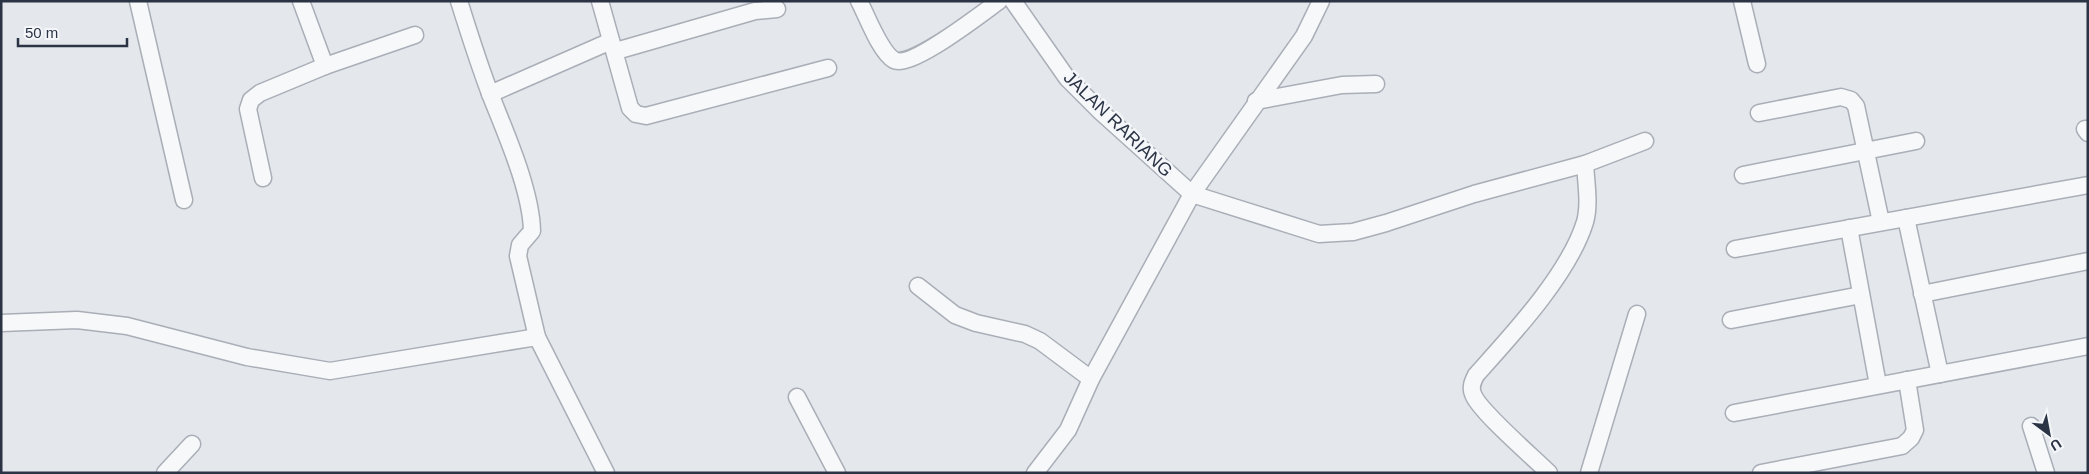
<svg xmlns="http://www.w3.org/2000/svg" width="2089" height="474" viewBox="0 0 2089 474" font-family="Helvetica,sans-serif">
<rect width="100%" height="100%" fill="#e4e7ec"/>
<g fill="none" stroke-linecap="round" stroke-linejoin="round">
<defs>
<g id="minor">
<path d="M138,1L184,200"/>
<path d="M459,1C469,33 479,65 491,96C506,134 531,190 532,231L520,245L518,256L537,337L606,473"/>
<path d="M600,1L630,108L636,114L646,116L828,68"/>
<path d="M859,1C867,16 880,52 894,60C911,69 982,13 999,1"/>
<path d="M1013,1L1067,78L1101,112L1192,194L1319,234L1353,232L1386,223L1474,194L1585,164L1645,141"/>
<path d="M1742,1L1757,64"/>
<path d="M616,51L755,11L777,9"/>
<path d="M325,66L415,35"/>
<path d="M490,94L611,41"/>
<path d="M1256,101L1342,85L1376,84"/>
<path d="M1759,113L1841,97L1851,100L1856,106L1881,222"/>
<path d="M2085,129L2088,133"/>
<path d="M1743,175L1916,141"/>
<path d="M263,178L248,109L251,100L260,93L325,66L301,1"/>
<path d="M1906,218L1940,374"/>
<path d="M1849,228L1878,385"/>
<path d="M1735,249L2088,185"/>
<path d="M918,286L955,315L976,323L1025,334L1040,341L1091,379"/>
<path d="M1922,294L2088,261"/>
<path d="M1731,320L1861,295"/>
<path d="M1,323L77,320L127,326L247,357L330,371L537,337"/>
<path d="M797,397L837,473"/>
<path d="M1734,413L2088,346"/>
<path d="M2031,426L2046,473"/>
<path d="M165,473L192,444"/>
<path d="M1035,473L1068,430L1091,379L1192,194L1304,36L1321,1"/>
<path d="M1549,473C1534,458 1478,410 1473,394C1470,387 1473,381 1476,375C1512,335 1569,274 1585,222C1590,205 1586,182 1585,164"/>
<path d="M1589,473L1637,314"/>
<path d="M1761,473L1902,446L1911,438L1915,430L1907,380"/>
</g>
</defs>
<!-- minor casing -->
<use href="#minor" stroke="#a9aeb7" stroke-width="19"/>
<!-- minor -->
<use href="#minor" stroke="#f7f8fa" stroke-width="16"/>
</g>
<g text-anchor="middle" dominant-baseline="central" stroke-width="5" stroke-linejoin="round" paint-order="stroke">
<!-- street labels -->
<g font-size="18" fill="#2b3445" stroke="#f4f6f9">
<text transform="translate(1118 124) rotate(44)">JALAN RARIANG</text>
</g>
</g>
<!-- border -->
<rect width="2089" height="474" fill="none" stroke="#2b3445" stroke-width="5"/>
<!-- north arrow -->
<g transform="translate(2049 434) rotate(148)" stroke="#f4f6f9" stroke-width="4" paint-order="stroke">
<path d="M0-4L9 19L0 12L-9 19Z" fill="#2b3445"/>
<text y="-8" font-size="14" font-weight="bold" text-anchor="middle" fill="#2b3445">U</text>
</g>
<!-- scale -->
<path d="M18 38v8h109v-8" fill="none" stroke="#2b3445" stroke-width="2.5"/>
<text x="25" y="38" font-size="15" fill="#2b3445" stroke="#f4f6f9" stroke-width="4" paint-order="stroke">50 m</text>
</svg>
